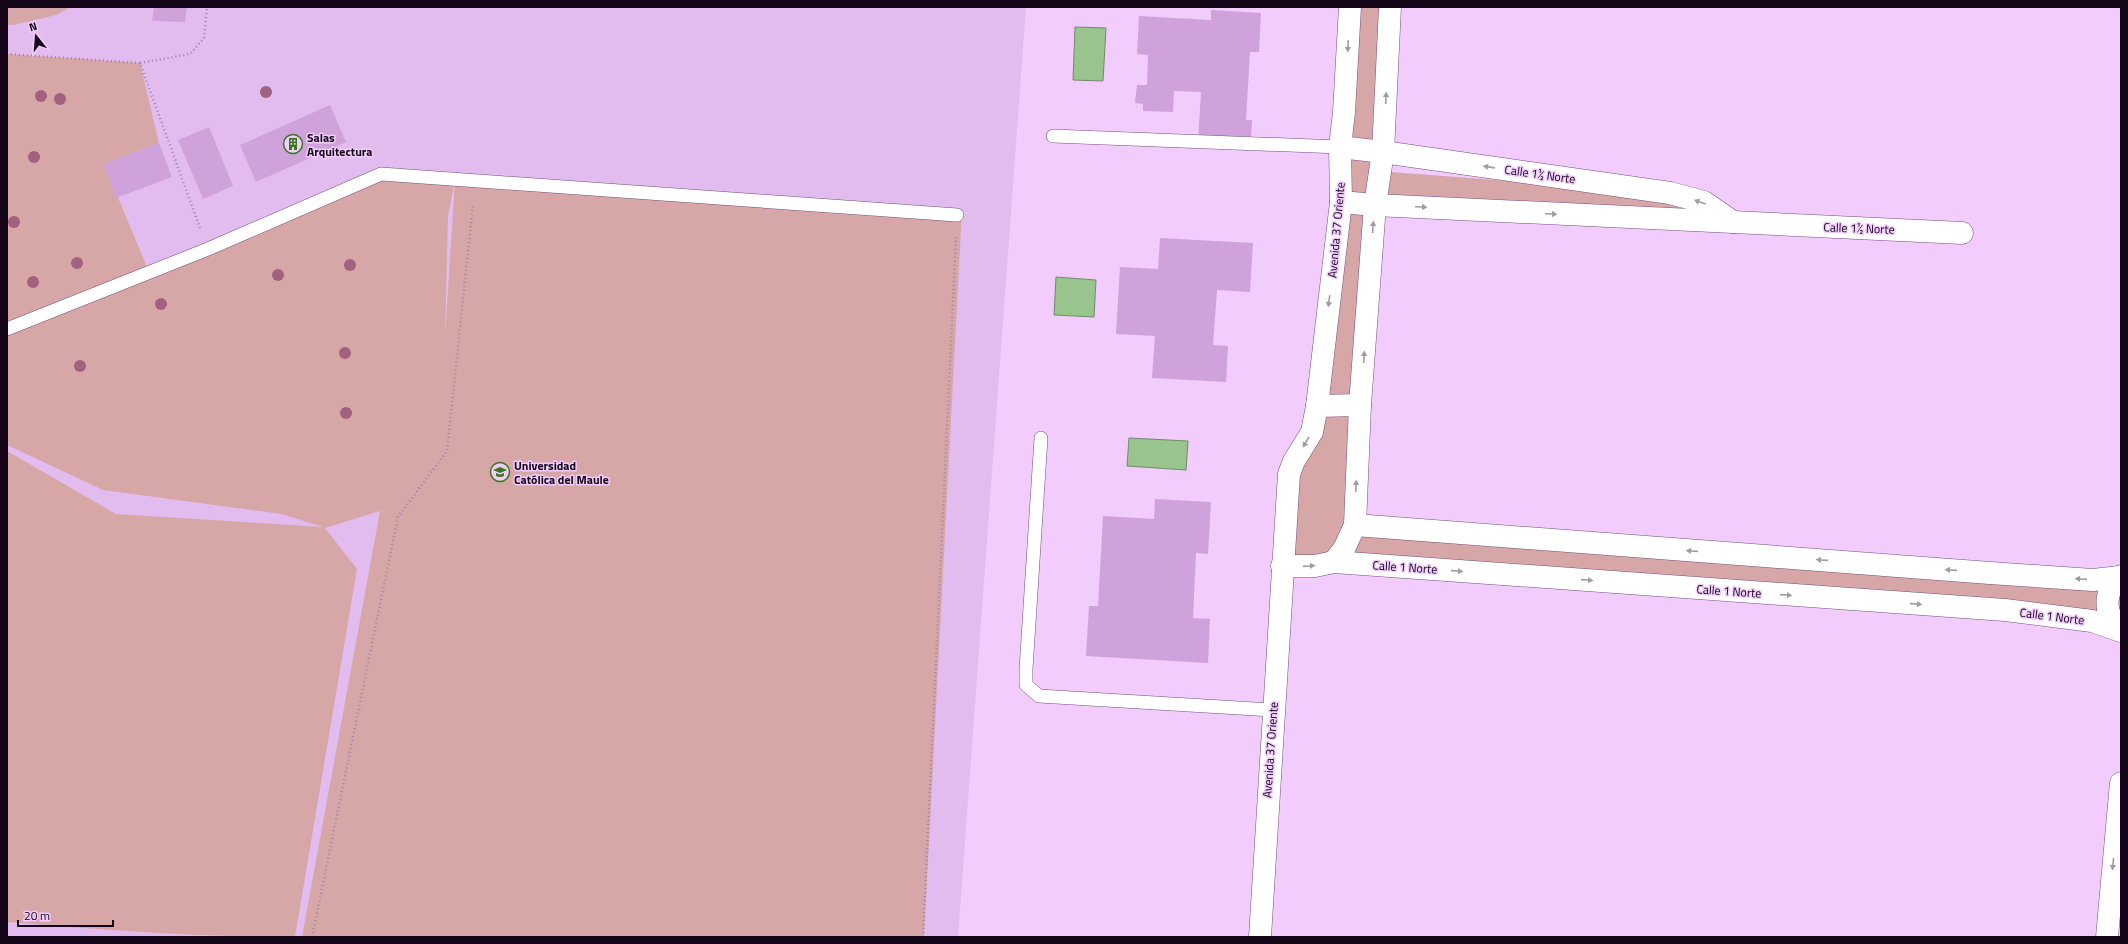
<svg xmlns="http://www.w3.org/2000/svg" width="2128" height="944" viewBox="0 0 2128 944" font-family="'Titillium Web',sans-serif">
<rect width="100%" height="100%" fill="#f1ccfc"/>
<!-- built -->
<path fill="#e3bcef" d="M7,7H1026L958,937H7Z"/>
<!-- green -->
<g fill="#d7a7a7" fill-rule="evenodd">
<path d="M7,7H71L56,15L13,25H7Z"/>
<path d="M1350,7H1387L1377,171L1670,193L1733,222L1375,205L1355,525L2121,576V631L2092,621L1282,566L1289,474L1312,432Z"/>
<path d="M7,54L140,63L159,143L104,164L147,267L379,169L962,209L924,937H302L380,511L325,528L357,569L295,937C199,937 103,930 7,922V451L116,514L323,527L281,514L103,490L7,445ZM455,180L445,336V337L448,216Z"/>
</g>
<!-- water -->
<g fill="#9ac48e" stroke="#728b6b">
<path d="M1075,27L1106,28L1103,81L1073,80Z"/>
<path d="M1056,277L1096,280L1094,317L1054,315Z"/>
<path d="M1129,438L1188,441L1186,470L1127,466Z"/>
</g>
<!-- building -->
<g fill="#cfa2dc">
<path d="M154,7H187L185,22L152,21Z"/>
<path d="M1211,10L1261,13L1259,52H1250L1246,120H1252L1251,137L1240,136V143L1198,141L1201,92L1174,91L1173,112L1143,111V104L1135,103L1137,85H1147L1148,55L1137,54L1139,16L1211,20Z"/>
<path d="M330,105L346,142L256,182L240,145Z"/>
<path d="M209,127L233,186L203,199L178,140Z"/>
<path d="M159,143L172,177L116,198L104,164Z"/>
<path d="M1160,238L1253,243L1250,292L1217,290L1213,345L1228,346L1226,382L1152,378L1155,336L1116,334L1120,267L1158,269Z"/>
<path d="M1155,499L1211,502L1208,554L1196,553L1193,618L1210,619L1208,663L1086,656L1089,606H1098L1103,516L1154,519Z"/>
</g>
<g fill="none" stroke-linecap="round" stroke-linejoin="round">
<defs>
<g id="lane">
<path d="M1053,136L1340,147"/>
<path d="M7,329L208,249L381,174L957,215"/>
<path d="M1041,438L1026,669V685L1039,696L1273,710"/>
</g>
<g id="street">
<path d="M1340,147L1383,152L1670,193L1704,202L1733,222"/>
<path d="M1341,202L1375,205L1962,233"/>
<path d="M1317,406L1360,405"/>
<path d="M1355,525L1990,573L2093,580L2120,577"/>
<path d="M1334,562L1344,549L1355,525L1360,405L1375,205L1383,152L1390,7"/>
<path d="M1282,566H1315L1334,562L2005,610L2092,621L2121,631"/>
<path d="M2121,576C2103,591 2103,615 2121,629"/>
<path d="M1260,937L1289,474L1294,461L1312,432L1317,406L1341,202L1340,147L1344,112L1350,7"/>
<path d="M2107,937L2121,783"/>
</g>
</defs>
<!-- lane casing -->
<use href="#lane" stroke="#764e82" stroke-width="14"/>
<!-- street casing -->
<use href="#street" stroke="#764e82" stroke-width="23"/>
<!-- path -->
<g stroke="#a083a9" stroke-width="2.5" stroke-dasharray="1 3" stroke-linecap="butt">
<path d="M7,54L140,63L200,228"/>
<path d="M140,63L190,54L204,38L207,7"/>
<path d="M312,937L398,517L447,451L473,204"/>
<path d="M923,937L956,237"/>
</g>
<!-- lane -->
<use href="#lane" stroke="#fff" stroke-width="13"/>
<!-- street -->
<use href="#street" stroke="#fff" stroke-width="22"/>
</g>
<!-- trees -->
<g fill="#a1617f">
<circle cx="266" cy="92" r="6"/>
<circle cx="41" cy="96" r="6"/>
<circle cx="60" cy="99" r="6"/>
<circle cx="34" cy="157" r="6"/>
<circle cx="14" cy="222" r="6"/>
<circle cx="77" cy="263" r="6"/>
<circle cx="350" cy="265" r="6"/>
<circle cx="278" cy="275" r="6"/>
<circle cx="33" cy="282" r="6"/>
<circle cx="161" cy="304" r="6"/>
<circle cx="345" cy="353" r="6"/>
<circle cx="80" cy="366" r="6"/>
<circle cx="346" cy="413" r="6"/>
</g>
<!-- one-way arrows -->
<defs><path id="oneway-solid" d="M-6-.8H1V-3.2L6.5 0L1 3.2V.8H-6Z"/></defs>
<g fill="#a19ba3">
<use href="#oneway-solid" transform="translate(1348 46) rotate(93)"/>
<use href="#oneway-solid" transform="translate(1386 98) rotate(-87)"/>
<use href="#oneway-solid" transform="translate(1489 167) rotate(-172)"/>
<use href="#oneway-solid" transform="translate(1700 202) rotate(-160)"/>
<use href="#oneway-solid" transform="translate(1421 207) rotate(3)"/>
<use href="#oneway-solid" transform="translate(1551 214) rotate(3)"/>
<use href="#oneway-solid" transform="translate(1373 227) rotate(-86)"/>
<use href="#oneway-solid" transform="translate(1329 301) rotate(97)"/>
<use href="#oneway-solid" transform="translate(1364 357) rotate(-86)"/>
<use href="#oneway-solid" transform="translate(1306 442) rotate(120)"/>
<use href="#oneway-solid" transform="translate(1356 486) rotate(-87)"/>
<use href="#oneway-solid" transform="translate(1692 551) rotate(-176)"/>
<use href="#oneway-solid" transform="translate(1822 560) rotate(-176)"/>
<use href="#oneway-solid" transform="translate(1309 566) rotate(-4)"/>
<use href="#oneway-solid" transform="translate(1951 570) rotate(-176)"/>
<use href="#oneway-solid" transform="translate(1457 571) rotate(4)"/>
<use href="#oneway-solid" transform="translate(2081 579) rotate(-176)"/>
<use href="#oneway-solid" transform="translate(1587 580) rotate(4)"/>
<use href="#oneway-solid" transform="translate(1786 595) rotate(4)"/>
<use href="#oneway-solid" transform="translate(1916 604) rotate(4)"/>
<use href="#oneway-solid" transform="translate(2113 864) rotate(96)"/>
</g>
<!-- icons -->
<defs>
<symbol id="building-ring" viewBox="-11 -11 22 22"><circle r="9.5" fill="#f1ccfc" stroke="#367a1a" stroke-width="1.5"/><path d="M-4-6H4V6H1V3H-1V6H-4ZM-2.5-4.3h1.7v1.8h-1.7ZM.8-4.3h1.7v1.8H.8ZM-2.5-1h1.7V.8h-1.7ZM.8-1h1.7V.8H.8Z" fill="#367a1a"/></symbol>
<symbol id="university-ring" viewBox="-11 -11 22 22"><circle r="9.5" fill="#f1ccfc" stroke="#367a1a" stroke-width="1.5"/><path d="M0-5L7-2L0 1L-7-2ZM-4 1L0 2.5L4 1V4Q0 6-4 4Z" fill="#367a1a"/></symbol>
</defs>
<g fill-rule="evenodd">
<use href="#building-ring" x="282" y="133" width="22" height="22"/>
<use href="#university-ring" x="489" y="461" width="22" height="22"/>
</g>
<g text-anchor="middle" dominant-baseline="central" stroke-width="3" stroke-linejoin="round" paint-order="stroke">
<!-- poi labels -->
<g font-size="12" font-weight="bold" fill="#140518" stroke="#f1ccfc" text-anchor="start">
<text x="307" y="137">Salas<tspan x="307" dy="14">Arquitectura</tspan></text>
<text x="514" y="465">Universidad<tspan x="514" dy="14">Católica del Maule</tspan></text>
</g>
<!-- street labels -->
<g font-size="12" fill="#140518" stroke="#f1ccfc">
<text transform="translate(1540 174) rotate(8)">Calle 1½ Norte</text>
<text transform="translate(1859 228) rotate(2)">Calle 1½ Norte</text>
<text transform="translate(1336 230) rotate(-85)">Avenida 37 Oriente</text>
<text transform="translate(1405 567) rotate(4)">Calle 1 Norte</text>
<text transform="translate(1729 591) rotate(4)">Calle 1 Norte</text>
<text transform="translate(2052 616) rotate(7)">Calle 1 Norte</text>
<text transform="translate(1270 750) rotate(-86)">Avenida 37 Oriente</text>
</g>
</g>
<!-- border -->
<rect width="2128" height="944" fill="none" stroke="#140518" stroke-width="16"/>
<!-- north arrow -->
<g transform="translate(36 36) rotate(343)" stroke="#f1ccfc" stroke-width="3" paint-order="stroke">
<path d="M0-3L7 15L0 10L-7 15Z" fill="#140518"/>
<text y="-6" font-size="11" font-weight="bold" text-anchor="middle" fill="#140518">N</text>
</g>
<!-- scale -->
<path d="M18 920v6h95v-6" fill="none" stroke="#140518" stroke-width="2"/>
<text x="24" y="920" font-size="12" fill="#140518" stroke="#f1ccfc" stroke-width="3" paint-order="stroke">20 m</text>
</svg>
